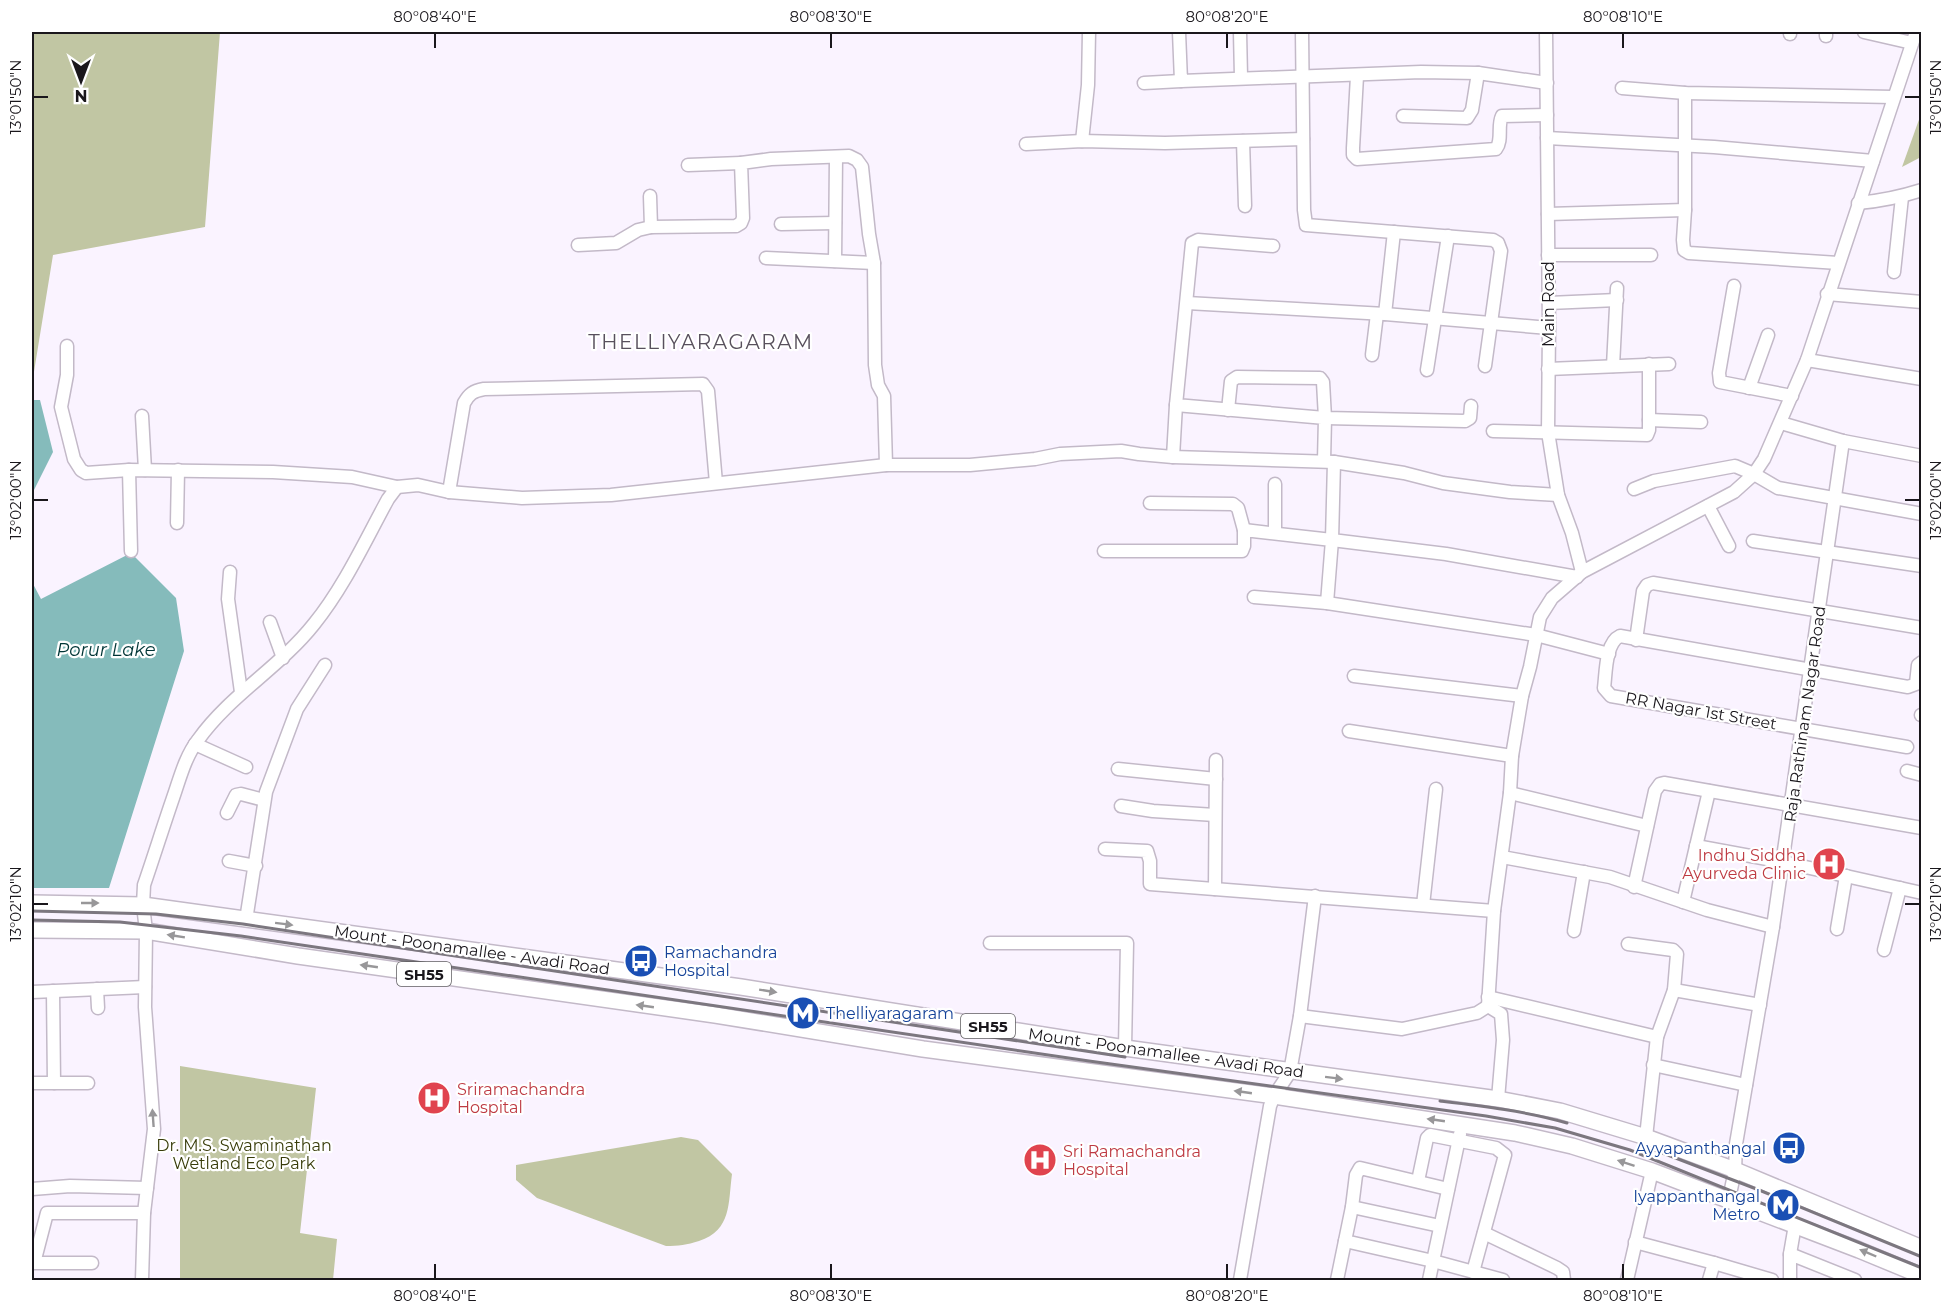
<svg xmlns="http://www.w3.org/2000/svg" width="1953" height="1312" viewBox="0 0 1953 1312" font-family="Montserrat,sans-serif">
<rect width="100%" height="100%" fill="#faf3ff"/>
<!-- green -->
<g fill="#c1c6a3">
<path d="M35,32H220L205,227L53,255L32,384V36Z"/>
<path d="M1921,114V157L1902,167Z"/>
<path d="M180,1066L316,1088L300,1233L337,1239L333,1280H180Z"/>
<path d="M681,1137L698,1140L732,1174C728,1203 732,1230 699,1241C687,1245 678,1246 666,1246L537,1198L516,1180V1165Z"/>
</g>
<!-- water -->
<g fill="#85bbbb">
<path d="M32,400H40L53,452L32,494Z"/>
<path d="M131,553L176,598L184,651L109,888H32V582L41,599Z"/>
</g>
<g fill="none" stroke-linecap="round" stroke-linejoin="round">
<defs>
<g id="minor">
<path d="M1179,32L1181,81L1421,72L1478,73L1547,83"/>
<path d="M1240,32L1241,77"/>
<path d="M1302,32L1304,210L1306,225L1493,240L1498,243L1501,251L1485,366"/>
<path d="M1546,32L1549,328L1548,432L1558,495L1572,533L1582,572"/>
<path d="M1790,32V34"/>
<path d="M1826,32V36"/>
<path d="M1864,32L1912,43"/>
<path d="M1357,76L1353,148V155L1357,159L1496,149C1503,140 1497,126 1502,116L1547,115"/>
<path d="M1144,83L1181,81"/>
<path d="M1622,88L1685,93L1893,97"/>
<path d="M1685,93V210L1683,240L1684,250L1689,253L1838,263"/>
<path d="M1403,116L1467,118L1472,110L1478,73"/>
<path d="M1547,138L1714,147L1873,161"/>
<path d="M1082,141L1088,85L1089,32"/>
<path d="M1243,141L1245,206"/>
<path d="M1026,144L1082,141L1165,143L1303,139"/>
<path d="M688,165L741,163"/>
<path d="M650,196L651,227"/>
<path d="M1858,203C1881,201 1900,197 1922,190"/>
<path d="M1548,214L1685,210"/>
<path d="M781,224L835,223"/>
<path d="M578,245L616,243L638,230L651,227L736,226L741,223L743,218L741,163L771,159L849,156L857,160L862,167L869,234L874,263L875,365L878,385L884,396L886,465"/>
<path d="M1273,246L1198,240L1192,243L1176,405L1325,418L1324,461"/>
<path d="M1548,255H1651"/>
<path d="M766,258L874,263"/>
<path d="M835,261L836,157"/>
<path d="M1894,272L1902,197"/>
<path d="M1734,286L1719,373L1720,382L1792,396"/>
<path d="M1827,294L1922,302"/>
<path d="M1187,303L1385,314L1549,328"/>
<path d="M1549,303L1617,300"/>
<path d="M1385,314L1394,232"/>
<path d="M67,346V375L61,407L74,459L81,470L86,473L129,470L273,472L352,477L397,487L418,485L449,492L522,498L611,495L886,465H970L1035,459L1060,454L1121,451L1139,454L1173,457L1334,462L1404,473L1443,483L1510,492L1558,495"/>
<path d="M1372,355L1377,314"/>
<path d="M1807,360L1922,379"/>
<path d="M1613,366L1617,288"/>
<path d="M1548,369L1669,364"/>
<path d="M1427,370L1448,236"/>
<path d="M1749,388L1768,335"/>
<path d="M1228,410L1231,381L1237,377L1320,378L1323,382L1325,418L1465,421L1470,418L1471,406"/>
<path d="M142,416L145,470"/>
<path d="M1649,420L1701,422"/>
<path d="M1781,423L1843,441L1922,456"/>
<path d="M1493,431L1647,435L1649,430V364"/>
<path d="M1173,457L1176,405"/>
<path d="M1334,462L1332,540L1446,554L1577,577"/>
<path d="M129,470L131,551"/>
<path d="M1634,489L1654,481L1735,466L1754,474L1778,488L1922,514"/>
<path d="M449,492L464,403C469,394 473,391 484,389L703,384L708,391L716,483"/>
<path d="M1150,503L1233,504L1238,508L1244,530"/>
<path d="M1708,506L1729,546"/>
<path d="M177,523L178,470"/>
<path d="M1275,532V484"/>
<path d="M1753,541L1922,566"/>
<path d="M1104,551H1242L1244,546V530L1332,540L1327,603"/>
<path d="M230,572L228,599L241,692"/>
<path d="M1254,597L1327,603L1536,635L1609,654"/>
<path d="M270,622L283,658"/>
<path d="M1636,640L1643,591L1647,585L1653,583L1922,628"/>
<path d="M1354,676L1522,696"/>
<path d="M1921,715H1922"/>
<path d="M1349,731L1512,756"/>
<path d="M195,744L246,767"/>
<path d="M1907,747L1611,696L1604,688C1606,674 1605,643 1620,636L1908,687L1916,684L1918,665L1922,662"/>
<path d="M1118,769L1216,779"/>
<path d="M1907,771L1922,775"/>
<path d="M1510,793L1647,826"/>
<path d="M1121,806L1153,811L1215,815"/>
<path d="M227,813L236,795L241,794L264,800"/>
<path d="M1696,846L1783,862L1922,893"/>
<path d="M1105,849L1147,851L1150,861V884L1494,911"/>
<path d="M1502,857L1610,877L1707,910L1773,927"/>
<path d="M229,861L256,866"/>
<path d="M1634,887L1655,791L1660,784L1664,783L1922,828"/>
<path d="M1215,889L1216,760"/>
<path d="M1683,902L1709,791"/>
<path d="M1423,905L1436,789"/>
<path d="M246,920L266,792L297,709L325,665"/>
<path d="M1837,929L1846,876"/>
<path d="M1574,931L1584,872"/>
<path d="M990,943H1127L1125,1048"/>
<path d="M1628,944L1673,950L1677,954L1674,990L1657,1037L1646,1137"/>
<path d="M1884,950L1900,888"/>
<path d="M97,989L98,1008"/>
<path d="M1674,990L1760,1005"/>
<path d="M53,991L54,1083"/>
<path d="M32,992L145,987"/>
<path d="M1488,997L1657,1037"/>
<path d="M1488,1006L1494,911L1510,793L1512,756L1522,696L1530,667L1540,617L1552,598L1582,572L1734,492L1754,474L1764,459L1807,360L1916,32"/>
<path d="M1488,1006L1501,1014L1503,1040L1498,1099"/>
<path d="M1300,1016L1402,1029L1477,1013L1488,1006"/>
<path d="M1653,1065L1746,1085"/>
<path d="M32,1083H88"/>
<path d="M1460,1134L1433,1261L1503,1280"/>
<path d="M1418,1181L1427,1138L1430,1135L1496,1148L1505,1155L1473,1272"/>
<path d="M32,1189L70,1186L147,1188"/>
<path d="M1729,1199L1735,1170L1736,1144L1773,927L1843,441"/>
<path d="M1352,1207L1440,1226"/>
<path d="M1484,1233L1557,1268L1563,1272L1564,1280"/>
<path d="M1635,1242L1714,1263L1709,1280"/>
<path d="M1790,1254L1795,1225"/>
<path d="M92,1263H34L47,1213H144"/>
<path d="M1714,1263L1772,1280"/>
<path d="M142,1280L144,1213L154,1129L145,1007L146,931L143,905L144,885C154,856 163,827 173,798C180,778 185,757 198,740C230,695 280,667 314,624C344,587 365,541 388,499L397,487"/>
<path d="M1240,1280L1270,1106L1274,1096L1290,1072L1300,1016L1315,896"/>
<path d="M1337,1280L1345,1241"/>
<path d="M1429,1280L1433,1261L1345,1241L1352,1207L1356,1175L1360,1168L1448,1189"/>
<path d="M1627,1280L1652,1171"/>
<path d="M1790,1280V1254L1855,1280"/>
</g>
<g id="major">
<path d="M32,903L143,905L741,987L1125,1048L1498,1099L1560,1111L1646,1137L1735,1170L1922,1248"/>
<path d="M32,930L146,931L298,956L715,1015L923,1049L1274,1096L1515,1133L1572,1146L1652,1171L1859,1250L1922,1276"/>
</g>
</defs>
<!-- minor casing -->
<use href="#minor" stroke="#c3b9c8" stroke-width="15"/>
<!-- major casing -->
<use href="#major" stroke="#c3b9c8" stroke-width="18"/>
<!-- minor -->
<use href="#minor" stroke="#fff" stroke-width="12"/>
<!-- major -->
<use href="#major" stroke="#fff" stroke-width="15"/>
<!-- rail -->
<g stroke="#7c777f" stroke-width="3">
<path d="M32,911L156,914L243,924L1125,1057"/>
<path d="M32,920L120,922L241,936L1089,1061L1486,1116L1555,1128L1630,1150L1922,1268"/>
<path d="M1440,1101C1482,1106 1525,1111 1567,1123"/>
<path d="M1639,1144L1759,1190L1922,1257"/>
</g>
</g>
<!-- one-way arrows -->
<defs><path id="oneway-solid" d="M-6-.8H1V-3.2L6.5 0L1 3.2V.8H-6Z" transform="scale(1.5)"/></defs>
<g fill="#989799">
<use href="#oneway-solid" transform="translate(90 903)"/>
<use href="#oneway-solid" transform="translate(284 924) rotate(7)"/>
<use href="#oneway-solid" transform="translate(176 936) rotate(-171)"/>
<use href="#oneway-solid" transform="translate(369 966) rotate(-172)"/>
<use href="#oneway-solid" transform="translate(768 991) rotate(9)"/>
<use href="#oneway-solid" transform="translate(645 1006) rotate(-172)"/>
<use href="#oneway-solid" transform="translate(1334 1078) rotate(7)"/>
<use href="#oneway-solid" transform="translate(1243 1092) rotate(-172)"/>
<use href="#oneway-solid" transform="translate(153 1118) rotate(-94)"/>
<use href="#oneway-solid" transform="translate(1436 1120) rotate(-172)"/>
<use href="#oneway-solid" transform="translate(1626 1163) rotate(-162)"/>
<use href="#oneway-solid" transform="translate(1868 1253) rotate(-157)"/>
</g>
<!-- ticks -->
<path fill="none" stroke="#1a171c" stroke-width="2" d="M435,33V48M831,33V48M1227,33V48M1623,33V48M33,97H48M1905,97H1920M33,500H48M1905,500H1920M33,904H48M1905,904H1920M435,1264V1279M831,1264V1279M1227,1264V1279M1623,1264V1279"/>
<!-- icons -->
<defs>
<symbol id="hospital-disc" viewBox="-11 -11 22 22"><circle r="9.5" fill="#e0444e" stroke="#fff"/><path d="M-5-5h3v3.5h4V-5h3V5h-3V1.5h-4V5h-3Z" fill="#fff"/></symbol>
<symbol id="bus-disc" viewBox="-11 -11 22 22"><circle r="9.5" fill="#1a4fb4" stroke="#fff"/><path d="M-5-6H5V4H4V6H2V4H-2V6H-4V4H-5ZM-3.5-4V0h7V-4ZM-3.5 1.2v1.5H-2V1.2ZM2 1.2v1.5H3.5V1.2Z" fill="#fff"/></symbol>
<symbol id="metro-disc" viewBox="-11 -11 22 22"><circle r="9.5" fill="#1a4fb4" stroke="#fff"/><path d="M-5.5 5V-5H-3L0 0L3-5H5.5V5H3V-.5L0 4L-3-.5V5Z" fill="#fff"/></symbol>
</defs>
<g fill-rule="evenodd">
<use href="#hospital-disc" x="1810" y="845" width="38" height="38"/>
<use href="#bus-disc" x="622" y="942" width="38" height="38"/>
<use href="#metro-disc" x="784" y="994" width="38" height="38"/>
<use href="#hospital-disc" x="415" y="1079" width="38" height="38"/>
<use href="#bus-disc" x="1770" y="1129" width="38" height="38"/>
<use href="#hospital-disc" x="1021" y="1141" width="38" height="38"/>
<use href="#metro-disc" x="1764" y="1186" width="38" height="38"/>
</g>
<g text-anchor="middle" dominant-baseline="central" stroke-width="4.5" stroke-linejoin="round" paint-order="stroke">
<!-- shield labels -->
<g fill="#fff" stroke="#5f5d60" stroke-width="1.5">
<rect x="397" y="962" width="54" height="24" rx="4.5"/>
<rect x="961" y="1014" width="54" height="24" rx="4.5"/>
</g>
<g font-size="15" font-weight="bold" fill="#1a171c">
<text x="424" y="974">SH55</text>
<text x="988" y="1026">SH55</text>
</g>
<!-- street labels -->
<g font-size="16" fill="#1a171c" stroke="#fff">
<text transform="translate(1548 304) rotate(-90)">Main Road</text>
<text transform="translate(1701 711) rotate(10)">RR Nagar 1st Street</text>
<text transform="translate(1805 714) rotate(-82)">Raja Rathinam Nagar Road</text>
<text transform="translate(472 950) rotate(8)">Mount - Poonamallee - Avadi Road</text>
<text transform="translate(1166 1053) rotate(8)">Mount - Poonamallee - Avadi Road</text>
</g>
<!-- health labels -->
<g font-size="16" fill="#be3a42" stroke="#fff" text-anchor="start">
<text x="1806" y="855" text-anchor="end">Indhu Siddha<tspan x="1806" dy="18">Ayurveda Clinic</tspan></text>
<text x="457" y="1089">Sriramachandra<tspan x="457" dy="18">Hospital</tspan></text>
<text x="1063" y="1151">Sri Ramachandra<tspan x="1063" dy="18">Hospital</tspan></text>
</g>
<!-- transit labels -->
<g font-size="16" fill="#164399" stroke="#fff" text-anchor="start">
<text x="664" y="952">Ramachandra<tspan x="664" dy="18">Hospital</tspan></text>
<text x="826" y="1013">Thelliyaragaram</text>
<text x="1766" y="1148" text-anchor="end">Ayyapanthangal</text>
<text x="1760" y="1196" text-anchor="end">Iyappanthangal<tspan x="1760" dy="18">Metro</tspan></text>
</g>
<!-- park labels -->
<g font-size="16" fill="#383c09" stroke="#fff">
<text x="244" y="1145">Dr. M.S. Swaminathan<tspan x="244" dy="18">Wetland Eco Park</tspan></text>
</g>
<!-- water labels -->
<g font-size="18" font-style="italic" fill="#003536" stroke="#fff">
<text x="106" y="650">Porur Lake</text>
</g>
<!-- quarter labels -->
<g font-size="20" letter-spacing="1.5" fill="#58505d" stroke="#fff">
<text x="701" y="342">THELLIYARAGARAM</text>
</g>
</g>
<!-- border -->
<rect width="1953" height="1312" fill="none" stroke="#ffffff" stroke-width="66"/>
<!-- north arrow -->
<g transform="translate(81 81) rotate(180)" stroke="#ffffff" stroke-width="4.5" paint-order="stroke">
<path d="M0-4.5L10 22L0 15L-10 22Z" fill="#1a171c"/>
<text y="-9" font-size="16" font-weight="bold" text-anchor="middle" fill="#1a171c">N</text>
</g>
<rect x="33" y="33" width="1887" height="1246" fill="none" stroke="#1a171c" stroke-width="2"/>
<g font-size="15" text-anchor="middle" fill="#1a171c">
<text x="435" y="22">80°08'40"E</text>
<text x="831" y="22">80°08'30"E</text>
<text x="1227" y="22">80°08'20"E</text>
<text x="1623" y="22">80°08'10"E</text>
<text transform="translate(1936 97) rotate(-90)" y="5">13°01'50"N</text>
<text transform="translate(16 97) rotate(-90)" y="5">13°01'50"N</text>
<text transform="translate(1936 500) rotate(-90)" y="5">13°02'00"N</text>
<text transform="translate(16 500) rotate(-90)" y="5">13°02'00"N</text>
<text transform="translate(1936 904) rotate(-90)" y="5">13°02'10"N</text>
<text transform="translate(16 904) rotate(-90)" y="5">13°02'10"N</text>
<text x="435" y="1301">80°08'40"E</text>
<text x="831" y="1301">80°08'30"E</text>
<text x="1227" y="1301">80°08'20"E</text>
<text x="1623" y="1301">80°08'10"E</text>
</g>
</svg>
